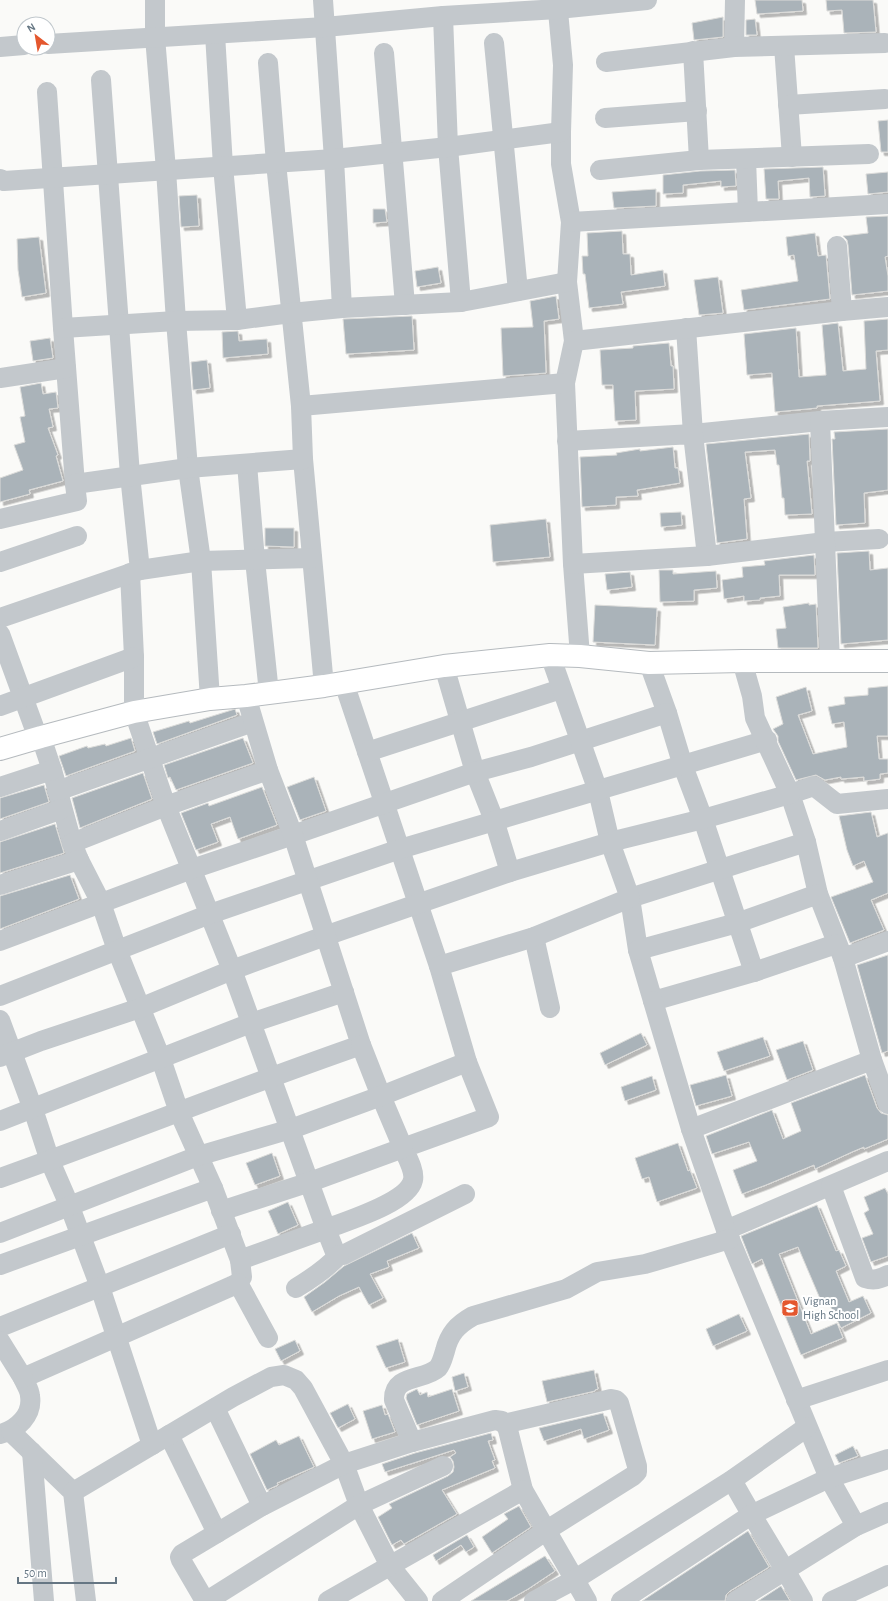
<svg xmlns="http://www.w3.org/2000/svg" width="888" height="1601" viewBox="0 0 888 1601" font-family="'Alegreya Sans',sans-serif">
<defs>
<filter id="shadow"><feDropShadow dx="3.5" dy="3.5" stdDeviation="0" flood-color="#0004"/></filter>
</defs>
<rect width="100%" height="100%" fill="#fafaf8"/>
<!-- building -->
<g fill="#aab3b9" stroke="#dcdcda" filter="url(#shadow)">
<path d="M755,0H802L803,11L757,14Z"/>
<path d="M826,0H873L876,32L844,33L842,10L827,11Z"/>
<path d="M723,17V37L694,40L692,23Z"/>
<path d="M755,19L757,35H746V20Z"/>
<path d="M888,120V152H881L878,121Z"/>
<path d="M823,167L825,196L810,197L809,178L778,181L779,199H766L764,169Z"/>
<path d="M735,170L736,186L721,187V181L683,185V193L663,194V175L700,171Z"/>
<path d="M888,172V192L868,194L866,174Z"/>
<path d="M656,189V206L614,208L612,192Z"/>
<path d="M197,195L199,226L181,227L179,196Z"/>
<path d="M373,209H385L387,222L373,223Z"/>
<path d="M888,216V256L885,257L888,276V291L852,295L848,245L847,240L843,236L868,233L866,217Z"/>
<path d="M622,231L623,254H630L631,275L663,270L665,286L621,292L623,304L589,308L585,274H583L582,256H588L587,233Z"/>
<path d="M815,233L818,256L826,255L830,299L744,310L741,290L798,281L794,255L788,256L786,237Z"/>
<path d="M39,237L46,293L22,297L18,270L17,239Z"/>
<path d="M438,267L441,283L417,287L415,271Z"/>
<path d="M718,277L723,313L699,315L694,280Z"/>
<path d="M556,296L559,319L544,321L546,373L503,376L501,328L533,327L530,301Z"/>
<path d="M412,316L414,350L346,354L343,319Z"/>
<path d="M888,319V350L876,351L880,401L817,406V408L775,412L772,373L747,375L744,334L796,328L799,377L826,375L822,325L838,323L843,371L866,369L864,321Z"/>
<path d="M238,331L239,341L267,339L268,354L223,358L222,332Z"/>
<path d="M50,338L53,358L33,361L30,341Z"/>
<path d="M669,343L671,366H673L674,389L635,391L636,420L615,421L613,385H602L600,350L633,348V346Z"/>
<path d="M207,360L210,388L193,390L191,362Z"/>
<path d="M41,383L43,394L56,392L58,408L49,409L53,427L48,428L58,455L56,456L63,481L29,490L30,494L0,502V478L23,470L14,445L25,442L20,417L25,416L20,387Z"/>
<path d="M888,429V490L864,493L865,523L836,525L832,439H835L834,432Z"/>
<path d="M809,434L810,461H807L812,514L785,515L784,498H782L779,465H777L775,450L745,452L751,498L744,499L747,539L717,543L706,444Z"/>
<path d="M673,447L675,468H678L680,483L637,490L638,496L616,497V505L582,507L580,457L617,455L616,453L640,449V451Z"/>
<path d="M681,512L682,525L661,527L660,513Z"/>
<path d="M546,519L550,557L493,562L490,525Z"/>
<path d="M265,528H294V547L265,546Z"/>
<path d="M869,551L870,570L888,568V640L841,644L837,553Z"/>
<path d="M814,555L815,575H779L780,596L760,598V600L744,601V596L724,599L722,580L743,577L742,567L765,565L764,561Z"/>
<path d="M659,570H673V574L716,571L717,588L694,590V601L660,602Z"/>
<path d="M630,572L632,587L607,590L605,574Z"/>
<path d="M809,603V605L816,604L818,648H778L776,629L786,628L783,607Z"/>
<path d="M595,605L657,608L655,645L593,642Z"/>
<path d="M888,686V736H877L879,759H888V773L880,774V779L864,781V777L841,779V777L825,780L816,775L796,780L778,741V736L773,729L783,724L776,697L806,687L812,711L798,715L813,754L847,747L844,722L832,724L828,707L845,704L844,697L868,695V688Z"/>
<path d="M235,709L237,715L157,744L153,732L189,721L190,723Z"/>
<path d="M131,738L135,751L66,776L59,756L87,746L88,748L105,744L106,746Z"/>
<path d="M243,738L253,763L176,790L170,777L168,778L164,765Z"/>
<path d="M143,773L152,799L80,828L72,798Z"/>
<path d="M314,777L326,811L300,820L287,787Z"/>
<path d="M44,785L49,802L0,819V798Z"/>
<path d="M262,787L277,825L238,839L230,817L211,824L218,842L196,850L181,813L208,803L209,806Z"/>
<path d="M871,812L877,837L888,833V893L871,900L884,930L850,943L831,897L873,882L864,861L853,866L847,850L839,816Z"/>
<path d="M55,824L64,853L0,873V842Z"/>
<path d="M70,875L79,899L0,929V896Z"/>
<path d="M888,955V1051L882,1053L857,965Z"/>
<path d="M641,1033L647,1045L605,1065L600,1053Z"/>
<path d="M763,1037L770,1056L724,1071L717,1052Z"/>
<path d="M803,1041L813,1070L787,1080L776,1050Z"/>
<path d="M726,1075L732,1096L696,1106L690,1085Z"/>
<path d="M865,1075L877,1108L881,1113L888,1115V1139L864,1149V1147L852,1152L815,1169L814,1165L766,1185L742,1194L733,1170L757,1161L749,1142L712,1154L706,1136L772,1110L783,1139L801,1131L791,1103Z"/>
<path d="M652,1076L656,1090L625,1101L621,1087Z"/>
<path d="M678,1143L688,1171L690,1170L697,1188L657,1202L649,1177L642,1179L635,1158Z"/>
<path d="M272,1153L280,1176L255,1185L246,1163Z"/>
<path d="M885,1188L888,1194V1256L871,1262L862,1238L873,1234L864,1213L869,1210L864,1197Z"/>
<path d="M288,1202L298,1225L278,1234L268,1211Z"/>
<path d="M817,1205L836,1251L839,1250L846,1266L836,1271L849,1302L863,1296L871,1313L841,1328L827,1299L821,1301L798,1247L779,1254L811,1334L837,1323L843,1338L801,1355L762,1259L752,1264L741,1236Z"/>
<path d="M412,1233L419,1248L387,1261L389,1267L370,1274L383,1298L369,1305L359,1287L339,1296L312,1312L304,1297L325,1282L344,1266Z"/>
<path d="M739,1314L747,1331L713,1346L706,1329Z"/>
<path d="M398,1339L405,1362L386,1368L376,1346Z"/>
<path d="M295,1340L300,1351L281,1361L275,1349Z"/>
<path d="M594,1370L598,1389L595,1390V1391L547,1402L542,1381Z"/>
<path d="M464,1373L468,1387L455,1391L452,1377Z"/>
<path d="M417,1389L420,1395L427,1392L428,1397L452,1389L459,1411L417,1425L406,1398L407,1394Z"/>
<path d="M348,1404L355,1419L338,1428L330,1413Z"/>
<path d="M382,1405L385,1415L388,1414L395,1432L372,1439L363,1411Z"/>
<path d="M603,1413L609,1430L584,1439L581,1429L544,1441L539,1428Z"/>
<path d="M491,1433L493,1440L488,1441L495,1460L492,1461L495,1468L442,1490L457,1514L404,1544L401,1540L392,1545L378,1517L392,1508L389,1504L448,1476L453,1472L454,1467L453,1461L450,1457L456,1453L454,1450L385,1472L382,1464L415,1453Z"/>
<path d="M299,1436L314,1467L277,1483L278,1485L267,1490L250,1454L276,1440L279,1445Z"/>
<path d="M853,1446L858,1456L839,1463L835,1455Z"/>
<path d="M519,1506L531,1527L492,1553L482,1537L508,1519L504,1514Z"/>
<path d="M748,1531L769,1567L730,1591L726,1595L725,1601H642Z"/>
<path d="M467,1535L474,1547L466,1552L461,1545L436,1561L433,1555Z"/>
<path d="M545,1556L555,1571L528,1589L507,1601H471Z"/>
<path d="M781,1586L790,1601H758Z"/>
</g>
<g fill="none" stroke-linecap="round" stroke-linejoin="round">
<defs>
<path id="major" d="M0,749L41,737L134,712L210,699L246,696L324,686L444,666L550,655L580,656L649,663L742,661H888"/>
</defs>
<!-- major casing -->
<use href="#major" stroke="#b5babe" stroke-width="24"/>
<!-- minor -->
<g stroke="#c3c8cc" stroke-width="20">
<path d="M155,0V37L166,170L176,321L188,468L201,561L210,699"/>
<path d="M323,0L334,159L342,308"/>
<path d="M557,0L563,65L561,132V164L571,222L567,282L574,341L565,383L573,564L580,656"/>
<path d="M443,16L448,147L461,302"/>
<path d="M215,34L223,166L237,320"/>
<path d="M494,43L518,291"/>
<path d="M48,44L325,27L443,16L558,9L647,0"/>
<path d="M784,46L792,157"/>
<path d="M0,47L24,45"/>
<path d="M734,47L735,0"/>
<path d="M693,51L699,160"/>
<path d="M384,53L405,305"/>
<path d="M606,62L734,47L885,43"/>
<path d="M268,63L276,163L301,406"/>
<path d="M101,80L130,475L140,570"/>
<path d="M47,92L63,328L75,484"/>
<path d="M788,105L885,99"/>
<path d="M605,118L697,111"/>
<path d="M746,159L748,212"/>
<path d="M600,170L699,160L869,154"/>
<path d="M0,179L4,181L334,159L448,147L561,132"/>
<path d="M571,222L888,204"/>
<path d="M837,246L842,311"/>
<path d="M63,328L176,321L237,320L291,313L342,308L461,302L567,282"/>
<path d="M686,328L693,434L820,421"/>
<path d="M574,341L842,311L888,307"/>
<path d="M0,378L66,368"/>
<path d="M567,441L693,434L707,556"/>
<path d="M303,459L324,686"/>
<path d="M247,464L255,560L269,693"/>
<path d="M0,519L77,501L75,484L188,468L303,459L301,406L565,383"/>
<path d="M0,562L77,536"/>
<path d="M573,564L707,556L825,542L879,539"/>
<path d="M130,573L134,657V712L166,806L232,970L326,1229L240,1260"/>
<path d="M0,618L140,570L201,561L312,558"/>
<path d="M0,634L38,738"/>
<path d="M830,662L820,421L888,417"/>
<path d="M649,663L667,713L683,766L703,819L754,972"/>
<path d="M444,666L475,772L494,820L510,872"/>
<path d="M344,683L439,966L467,1062L489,1117L403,1148C407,1157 415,1171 413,1180C408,1203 346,1221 326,1229L335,1252L343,1255L465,1194"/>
<path d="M0,706L134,657"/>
<path d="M41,737L52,770L72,843L79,860L101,903L117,950L161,1059L179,1112L213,1188"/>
<path d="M367,752L561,689"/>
<path d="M0,787L52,770"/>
<path d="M57,791L253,722"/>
<path d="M0,831L62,809"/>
<path d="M806,842L818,894L843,958L872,1060L888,1104"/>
<path d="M72,843L166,806L268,770"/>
<path d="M0,885L79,860"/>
<path d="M534,937L550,1008"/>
<path d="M0,941L192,869L293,835L475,772L531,757L667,713"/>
<path d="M836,944L754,972L653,1001L638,950L630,898L806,842L790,794L814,786L837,804L888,799"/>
<path d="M638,950L737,923L818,894"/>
<path d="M843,958L888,941"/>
<path d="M439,966L534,937L630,898L610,842L598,791L550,655"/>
<path d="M0,996L210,914L400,849L767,740"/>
<path d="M653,1001L691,1129L726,1230L888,1161"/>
<path d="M0,1020L33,1109L50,1161L70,1207L100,1287L152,1445"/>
<path d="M0,1057L41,1041L140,1008L232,970L325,936L510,872L610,842L703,819L790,794L755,718L752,696L742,661"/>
<path d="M0,1121L251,1023L344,992"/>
<path d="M691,1129L872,1060"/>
<path d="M0,1178C121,1135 240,1087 361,1045L293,835L268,770L246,696"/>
<path d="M831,1186L865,1278C874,1281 880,1279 888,1275"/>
<path d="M221,1211L310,1182L403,1148L381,1096L361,1045"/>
<path d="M726,1230L829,1478L856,1526"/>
<path d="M0,1233L198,1156L291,1129L381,1096L467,1062"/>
<path d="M0,1265L213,1188L240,1260L242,1277L238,1283L232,1286L23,1378C25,1383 30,1390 30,1396C33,1415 17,1430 0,1434"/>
<path d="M238,1283L268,1338"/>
<path d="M296,1288C311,1279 327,1268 339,1255"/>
<path d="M0,1327L231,1234"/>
<path d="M0,1341L23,1378"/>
<path d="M796,1400L888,1370"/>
<path d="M215,1408L262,1506"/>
<path d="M11,1432L73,1492L86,1601"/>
<path d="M169,1435L217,1533"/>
<path d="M412,1442L394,1400C393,1374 424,1381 438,1368C442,1363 443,1357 445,1351C449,1334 457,1325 473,1316L566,1289L597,1272L645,1264L730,1239"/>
<path d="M32,1452L44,1601"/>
<path d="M732,1480C754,1521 780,1560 803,1601"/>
<path d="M73,1492L233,1397L271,1377L284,1375L296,1380L303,1388L344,1464L359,1505L390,1566L418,1601"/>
<path d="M205,1601L181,1560L180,1557L182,1554L262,1506L344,1464L412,1442L495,1420L502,1421L507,1426L523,1490L587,1601"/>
<path d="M207,1601L359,1505L443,1466"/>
<path d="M328,1601L523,1490"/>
<path d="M442,1601L547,1530L633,1476L637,1472V1466L619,1403L616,1400L611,1399L504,1424"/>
<path d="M534,1601L574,1580L732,1480L807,1427"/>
<path d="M621,1601L751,1515L829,1478L888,1459"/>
<path d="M736,1601L856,1526L888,1512"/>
<path d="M832,1601L888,1575"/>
</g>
<!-- major -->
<use href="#major" stroke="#fff" stroke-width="22"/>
</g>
<!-- icons -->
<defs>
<symbol id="school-square" viewBox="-11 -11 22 22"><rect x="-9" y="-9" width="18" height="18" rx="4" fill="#e4572e" stroke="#fff"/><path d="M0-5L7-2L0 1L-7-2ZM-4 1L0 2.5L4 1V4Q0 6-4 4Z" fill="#fff"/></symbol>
</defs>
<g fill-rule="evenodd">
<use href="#school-square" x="780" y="1298" width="20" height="20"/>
</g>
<g text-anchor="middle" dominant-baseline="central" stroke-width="4" stroke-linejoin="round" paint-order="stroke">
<!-- poi labels -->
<g font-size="12" fill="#657683" stroke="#fff" text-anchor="start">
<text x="803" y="1301">Vignan<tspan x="803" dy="14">High School</tspan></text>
</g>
</g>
<!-- north arrow -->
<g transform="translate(36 36) rotate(329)"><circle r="19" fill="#ffffff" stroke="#c1c8cd"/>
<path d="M0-3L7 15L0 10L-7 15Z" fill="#e4572e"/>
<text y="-6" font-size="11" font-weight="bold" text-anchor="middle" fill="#657683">N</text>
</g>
<!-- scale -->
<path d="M18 1577v6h98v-6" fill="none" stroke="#657683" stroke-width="2"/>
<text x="24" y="1577" font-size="12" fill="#657683" stroke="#ffffff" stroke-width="3" paint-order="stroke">50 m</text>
</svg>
